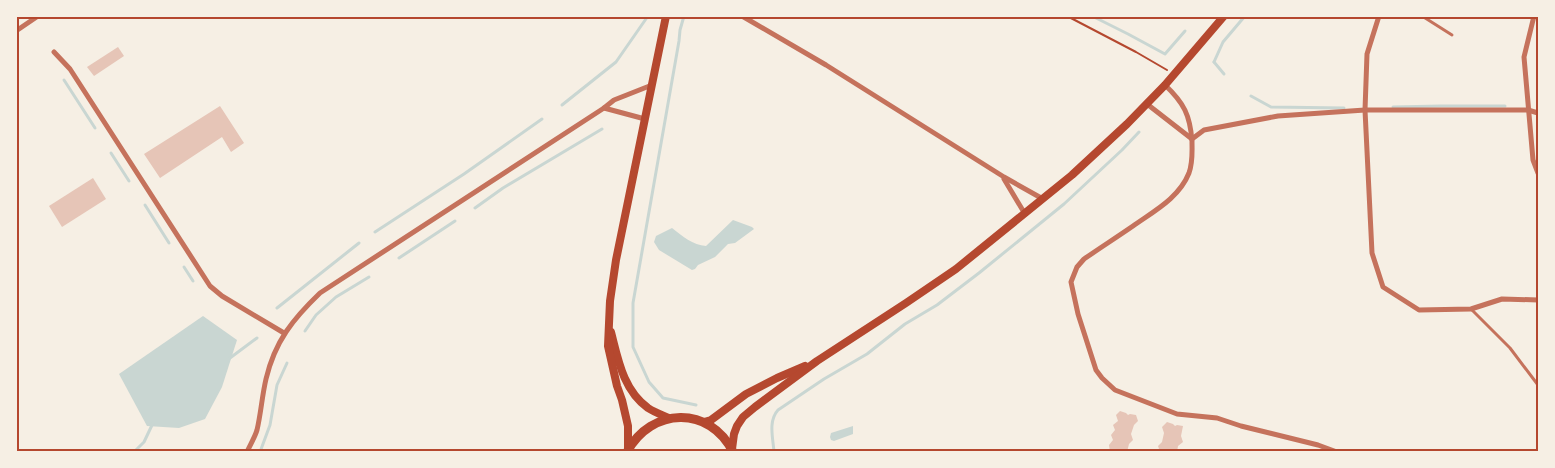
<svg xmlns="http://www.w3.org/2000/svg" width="1555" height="468" viewBox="0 0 1555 468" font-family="'Times New Roman',serif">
<rect width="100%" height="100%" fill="#f6efe4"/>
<!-- water -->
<g fill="#c9d6d2">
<path d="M733,220L752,227L754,229L735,243L728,244L715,257L698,265L695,269L692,270L659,250L654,242L656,236L672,228C682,236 693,245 706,246Z"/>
<path d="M203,316L237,340L222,387L205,419L179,428L147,426L119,374Z"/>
<path d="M853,426V434L834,441L831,440L830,437L831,433Z"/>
</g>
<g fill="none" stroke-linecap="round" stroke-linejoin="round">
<!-- stream -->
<g stroke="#c9d6d2" stroke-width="3">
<path d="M684,16L680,30L679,41L633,303V347L649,382L663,398L696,405"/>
<path d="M1092,16L1128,34L1165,54L1185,31"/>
<path d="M1214,62L1223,42L1245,16"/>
<path d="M1214,62L1224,74"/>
<path d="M64,80L95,128"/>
<path d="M1251,96L1271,107L1344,108"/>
<path d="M562,105L616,62L648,16"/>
<path d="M1393,107L1441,106H1505"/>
<path d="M111,153L129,181"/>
<path d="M145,205L169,243"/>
<path d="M475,208L503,188L602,129"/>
<path d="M375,232L464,174L542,119"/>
<path d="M399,258L455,221"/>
<path d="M184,267L193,281"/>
<path d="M277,308L359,243"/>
<path d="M305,331L316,315L336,297L369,277"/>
<path d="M230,358L257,338"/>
<path d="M134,452L144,442L153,423"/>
<path d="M260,452L270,425L277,385L287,363"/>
<path d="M774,452C773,438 768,421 778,410L824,379L867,354L905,324L937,305L979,273L1064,204L1122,150L1139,132"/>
</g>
</g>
<!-- building -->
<g fill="#e6c5b7">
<path d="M118,47L124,56L94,76L87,67Z"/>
<path d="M220,106L244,143L231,152L222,137L160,178L144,154Z"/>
<path d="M93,178L106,199L62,227L49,206Z"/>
<path d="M1120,411L1126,413L1128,415L1130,414L1136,415L1138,421L1134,425L1131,434L1133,440L1129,444L1127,452H1110L1109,445L1113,440L1111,435L1115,430L1113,425L1118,421L1116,415Z"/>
<path d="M1167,422L1173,424L1175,426L1177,425L1183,426L1181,436L1183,442L1178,446L1177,452H1160L1158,446L1162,442L1164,433L1162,427Z"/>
</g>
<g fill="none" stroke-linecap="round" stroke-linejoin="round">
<!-- path -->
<path stroke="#b5482f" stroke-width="2" d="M1067,16L1136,52L1167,70"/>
<!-- service -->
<g stroke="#c5725c" stroke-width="3">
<path d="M1422,16L1452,35"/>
<path d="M1472,310L1510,348L1538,385"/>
</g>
<!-- minor -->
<g stroke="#c5725c" stroke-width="5">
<path d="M742,16L826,65L1004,177L1043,199"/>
<path d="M1379,16L1367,54L1365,110L1372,253L1383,287L1419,310L1471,309L1502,299L1538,300"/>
<path d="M1534,16L1524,57L1533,160L1538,173"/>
<path d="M16,31L38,16"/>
<path d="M54,52L70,69L210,286L222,296L284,333"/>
<path d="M1165,85C1184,103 1190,115 1192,141C1192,152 1193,162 1189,173C1179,198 1154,211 1133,226C1117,237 1100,248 1084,259L1077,267L1071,282L1078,314L1096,370L1102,378L1115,390L1177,414L1217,418L1241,426L1318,445L1337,452"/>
<path d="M1147,104L1192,139"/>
<path d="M604,108L645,119"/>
<path d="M1192,139L1204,130L1278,116L1365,110H1528L1538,113"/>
<path d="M1004,179L1025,214"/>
<path d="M247,452C250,445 255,437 257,430C261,413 262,396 266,379C275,341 293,319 320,293L604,108L614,100L652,85"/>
</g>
<!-- secondary -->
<g stroke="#b5482f" stroke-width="8">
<path d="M611,332C618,359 623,390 648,408C654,412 662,415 669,418"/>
<path d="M704,422L711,420L746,394L777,378L805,366"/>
<path d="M732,449L734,434L737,426L743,417L755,407L817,361L906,303L956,269L1072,175L1127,124L1165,85L1224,16"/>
<path d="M628,450V426L622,400L617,386L608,346L610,301L616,260L666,16"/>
</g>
<!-- primary -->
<path stroke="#b5482f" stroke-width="9" d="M627,452C651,407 710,405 733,452"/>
</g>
<!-- border -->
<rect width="1555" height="468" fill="none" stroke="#f6efe4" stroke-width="36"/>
<rect x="18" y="18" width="1519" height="432" fill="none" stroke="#b5482f" stroke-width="2"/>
</svg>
